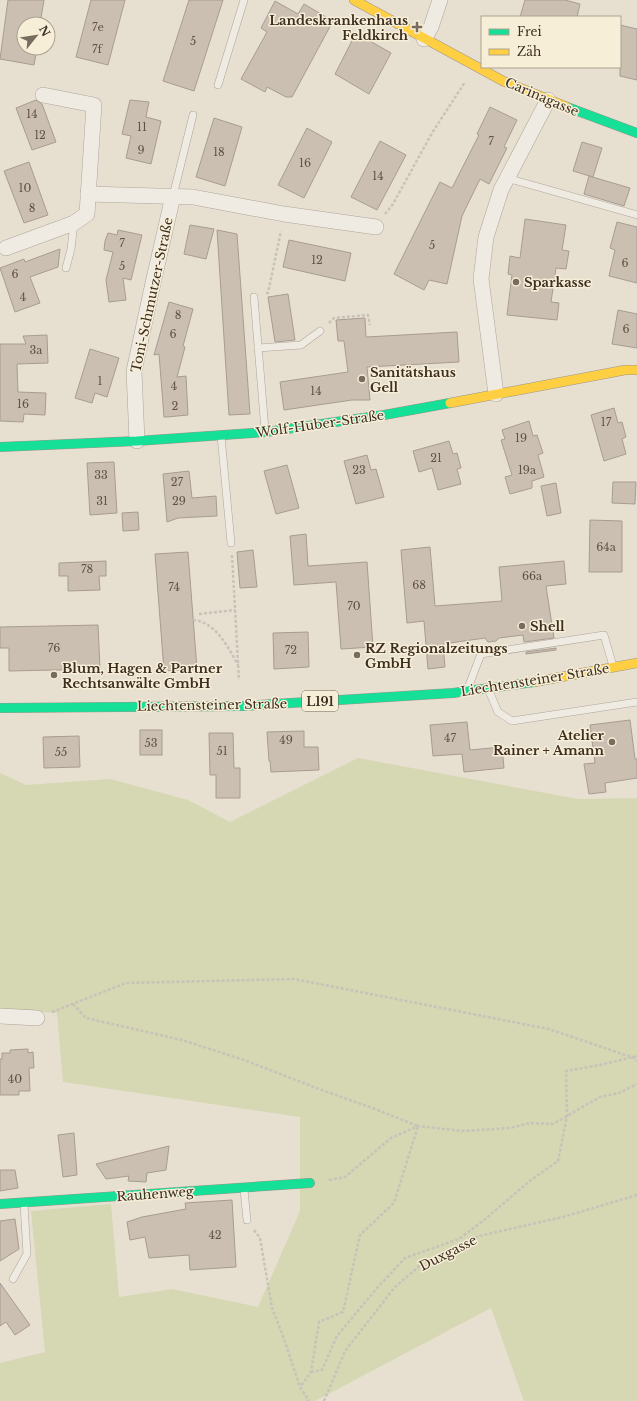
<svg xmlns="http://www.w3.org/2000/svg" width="637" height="1401" viewBox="0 0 637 1401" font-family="'Libre Baskerville',serif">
<rect width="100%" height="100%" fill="#e7e0d1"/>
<!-- green -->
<path fill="#d6d7b3" d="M358,758L578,799L637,798V1401H524L491,1308L315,1401H0V1363L45,1352L31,1211L111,1204L119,1297L172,1289L258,1307L300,1211V1117L63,1082L57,1013L0,1009V773L26,785L110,779L188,800L230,822Z"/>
<!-- building -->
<g fill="#cbbfb2" stroke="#a89c90">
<path d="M8,0H44L40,24H24V48H37L34,65L0,59Z"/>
<path d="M91,0H125L108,65L76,57Z"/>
<path d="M189,0H223L194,91L163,81Z"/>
<path d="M525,0H565L580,4L577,17H520Z"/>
<path d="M275,1L298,14L304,4L333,21L292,97H286L267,87L265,92L241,79L267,32L261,28Z"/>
<path d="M620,25L637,29V80L620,76Z"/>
<path d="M356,33L391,53L369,94L335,74Z"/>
<path d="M36,100L42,104L56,142L32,150L16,108Z"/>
<path d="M130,100L149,102L146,117L161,121L151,164L126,158L131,136L122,134Z"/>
<path d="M490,107L517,120L504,147L507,148L489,184L480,179L462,216L447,284L429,280L424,290L394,274L440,182L452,188L479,135L477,134Z"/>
<path d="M214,118L242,127L225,186L196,177Z"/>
<path d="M307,128L332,142L304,198L278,185Z"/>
<path d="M380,141L406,155L377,210L351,197Z"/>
<path d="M582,142L602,148L593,177L573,171Z"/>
<path d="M29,162L48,215L24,223L4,171Z"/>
<path d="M589,176L630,188L624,206L584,194Z"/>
<path d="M525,219L566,225L562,250L569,251L566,269L556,268L551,302L559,303L557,320L507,315L512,275L508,274L510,256L520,258Z"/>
<path d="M617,222L637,227V283L609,276L615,250L610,248Z"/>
<path d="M190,225L214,229L206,259L184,254Z"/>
<path d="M118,230L142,235L131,280L123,278L126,300L109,302L106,280L113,252L104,250L105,241L108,233L117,235Z"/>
<path d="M217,230L237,234L250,414L229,415Z"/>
<path d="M289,240L351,253L345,281L283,267Z"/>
<path d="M60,249L58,267L30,277L40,303L15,312L0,268L24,259L25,262Z"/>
<path d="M288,294L295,340L275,342L268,297Z"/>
<path d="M169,302L193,309L183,346L185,347L177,377L186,376L188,415L167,417H164L159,354L154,355Z"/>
<path d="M618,310L637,314V348L612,344Z"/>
<path d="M365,318L366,337L457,332L459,362L367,367L370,400H352L284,410L280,382L348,372L344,341H338L336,320Z"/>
<path d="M47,335L48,363L17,364L18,392L46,393L45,415L24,414L23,422L0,421V344H26L23,336Z"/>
<path d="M90,349L119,358L107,397L95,393L92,403L75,398Z"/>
<path d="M614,408L618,423L622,422L626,437L622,439L626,454L604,461L591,415Z"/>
<path d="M529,421L533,436L537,435L543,453L538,455L544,477L532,481V488L510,494L505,477L512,475L501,440L505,439L502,430Z"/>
<path d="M449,441L453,454L457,453L461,468L457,469L461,484L438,490L432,468L419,472L413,451Z"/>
<path d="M367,455L371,470L376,469L384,497L356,504L344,461Z"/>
<path d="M114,462L117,513L90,515L87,463Z"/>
<path d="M287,465L299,508L276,514L264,471Z"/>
<path d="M189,471L192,498L216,496L217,516L178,518L167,522L163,474Z"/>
<path d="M613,482H636L635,504L612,503Z"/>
<path d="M556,483L561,513L547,516L541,486Z"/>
<path d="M138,512L139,530L123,531L122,513Z"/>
<path d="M590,520L622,521V572H589Z"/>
<path d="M306,534L308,566L367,562L373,647L341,649L336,582L294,585L290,536Z"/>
<path d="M430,547L435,606L502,601L499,567L564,561L566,584L546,586L554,638L524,642L523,635L499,638L496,641L488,642L485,638L443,644L445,667L428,669L424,621L407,623L401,550Z"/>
<path d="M253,550L257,587L240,588L237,552Z"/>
<path d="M188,552L197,669L164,671L155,554Z"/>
<path d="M106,561V576H99L100,590L68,591V576H59V563Z"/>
<path d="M98,625L100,669L9,671V648H0V627Z"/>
<path d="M308,632L309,667L274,669L273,633Z"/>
<path d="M556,648V650L526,654V652Z"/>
<path d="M630,720L635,759H637V778L605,783L606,792L589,794L584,764L595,763L590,725Z"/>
<path d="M467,722L470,750L502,747L504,768L464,772L462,754L433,756L430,725Z"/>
<rect x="140" y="730" width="22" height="25"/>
<path d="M304,731V747H318L319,770L271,772L270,761H269L267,732Z"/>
<path d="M209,733H233L234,768H240V798H216V775H210Z"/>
<path d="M79,736L80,767L44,768L43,737Z"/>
<path d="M28,1049V1053L33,1052L34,1068H29L30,1091H19V1095H0V1059H2V1053H10V1050Z"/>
<path d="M74,1133L77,1175L63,1177L58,1135Z"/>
<path d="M169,1146L166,1170L147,1173L146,1182L128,1181L129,1176L106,1179L96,1164Z"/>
<path d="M0,1170H15L18,1188L0,1191Z"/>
<path d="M232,1200L236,1267L190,1270L189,1255L149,1258L145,1237L130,1240L127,1222L142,1217L186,1209L185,1203Z"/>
<path d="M15,1219L19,1249L0,1261V1221Z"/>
<path d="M0,1283L30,1325L15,1335L6,1322L0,1326Z"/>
</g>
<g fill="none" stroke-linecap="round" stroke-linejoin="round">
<defs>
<g id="lane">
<path d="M218,85L244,0"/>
<path d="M507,178L637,215"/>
<path d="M173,196L193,115"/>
<path d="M66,268L71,249L74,223"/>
<path d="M254,297L265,430"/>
<path d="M258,348L301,345L320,331"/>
<path d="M221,436L231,543"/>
<path d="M468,688L481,654L604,635L613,666"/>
<path d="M489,691L498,712L512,721L637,702"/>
<path d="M244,1190L247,1220"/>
<path d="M13,1279L27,1254L24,1204"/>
</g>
<g id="street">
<path d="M424,39L431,27L440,0"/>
<path d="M88,194L193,197L284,214L376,227"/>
<path d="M6,248L74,223L87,214L94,105L43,95"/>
<path d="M496,394L481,279L486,237L501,190L548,100"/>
<path d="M137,441L134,371L153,283L173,196"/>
<path d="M0,1016L37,1018"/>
</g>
<g id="fast">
<path d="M567,107L637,133"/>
<path d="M0,447L137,441L266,432L384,415L450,403"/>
<path d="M0,708L243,706L453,693L534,682"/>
<path d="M0,1204L310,1183"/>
</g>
<g id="slow">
<path d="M354,0L503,81L567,107"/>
<path d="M450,403L625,370H637"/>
<path d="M534,682L637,663"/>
</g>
</defs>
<!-- lane casing -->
<use href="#lane" stroke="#ada599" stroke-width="8"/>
<!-- street casing -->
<use href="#street" stroke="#ada599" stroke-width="16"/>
<!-- fast casing -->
<use href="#fast" stroke="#9c958a" stroke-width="10"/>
<!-- slow casing -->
<use href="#slow" stroke="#9c958a" stroke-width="10"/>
<!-- path -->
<g stroke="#c8c2b9" stroke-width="2.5" stroke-dasharray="3 2" stroke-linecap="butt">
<path d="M385,214L393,204L432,133L465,82"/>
<path d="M266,293H268L281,231"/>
<path d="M329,323L334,318L368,315L370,325"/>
<path d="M232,555L239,680"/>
<path d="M199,614L235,610"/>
<path d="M193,620C216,622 228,647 238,665"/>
<path d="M73,1004L86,1018L182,1040L244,1060L319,1089L375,1109L418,1126L394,1203L360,1235L343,1312L319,1322L311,1372L300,1387"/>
<path d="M52,1012L126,983L294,979L549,1029L634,1058L637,1061"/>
<path d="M329,1180L345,1177L391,1138L418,1126L462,1131L510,1128L530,1123L553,1124L600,1097L619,1093L637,1084"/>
<path d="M254,1230L260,1238L272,1308L283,1336L300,1387L309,1401"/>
<path d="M311,1372L322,1370L337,1336L378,1287L405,1258L459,1239L484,1220L531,1180L558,1161L567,1116L566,1071L600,1065L637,1056"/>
<path d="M324,1401L345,1351L395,1287L423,1263L479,1236L563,1217L637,1195"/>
</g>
<!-- lane -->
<use href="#lane" stroke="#efebe3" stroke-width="7"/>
<!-- street -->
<use href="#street" stroke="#efebe3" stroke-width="15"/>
<!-- fast -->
<use href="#fast" stroke="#16e098" stroke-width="9"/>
<!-- slow -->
<use href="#slow" stroke="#ffcf43" stroke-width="9"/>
</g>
<!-- markers -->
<g fill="#786c5e" stroke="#f7eed8" stroke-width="1.5">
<path d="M415 21h4v4h4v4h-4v4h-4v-4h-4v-4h4z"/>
<circle cx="516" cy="282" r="4"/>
<circle cx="362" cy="379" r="4"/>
<circle cx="522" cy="626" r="4"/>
<circle cx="357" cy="655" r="4"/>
<circle cx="54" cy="675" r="4"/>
<circle cx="612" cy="742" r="4"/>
</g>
<g text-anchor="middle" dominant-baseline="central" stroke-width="3" stroke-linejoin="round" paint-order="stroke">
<!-- number labels -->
<g font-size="11" fill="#605244">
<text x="98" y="27">7e</text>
<text x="193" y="41">5</text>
<text x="97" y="49">7f</text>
<text x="32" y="114">14</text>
<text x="142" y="127">11</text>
<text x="40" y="135">12</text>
<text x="491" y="141">7</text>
<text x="141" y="150">9</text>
<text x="219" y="152">18</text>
<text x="305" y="163">16</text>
<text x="378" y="176">14</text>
<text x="25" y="188">10</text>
<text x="32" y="208">8</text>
<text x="122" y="243">7</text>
<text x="432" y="245">5</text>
<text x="317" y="260">12</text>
<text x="625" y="263">6</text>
<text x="122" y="266">5</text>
<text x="15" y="274">6</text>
<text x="23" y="297">4</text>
<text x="178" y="315">8</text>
<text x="626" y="329">6</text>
<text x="173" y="334">6</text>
<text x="36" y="350">3a</text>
<text x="100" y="381">1</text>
<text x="174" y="386">4</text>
<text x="316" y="391">14</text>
<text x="23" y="404">16</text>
<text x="175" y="406">2</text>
<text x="606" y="422">17</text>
<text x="521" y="438">19</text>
<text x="436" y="458">21</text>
<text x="359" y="470">23</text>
<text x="527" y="470">19a</text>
<text x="101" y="475">33</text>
<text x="177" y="482">27</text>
<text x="102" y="501">31</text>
<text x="179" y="501">29</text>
<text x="606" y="547">64a</text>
<text x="87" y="569">78</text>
<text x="532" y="576">66a</text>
<text x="419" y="585">68</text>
<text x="174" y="587">74</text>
<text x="354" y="606">70</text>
<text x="54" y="648">76</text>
<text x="291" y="650">72</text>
<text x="450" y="738">47</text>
<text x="286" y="740">49</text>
<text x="151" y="743">53</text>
<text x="222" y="751">51</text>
<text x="61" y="752">55</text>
<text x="15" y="1079">40</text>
<text x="215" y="1235">42</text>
</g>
<!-- shield labels -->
<rect fill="#f7eed8" stroke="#756857" stroke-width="1" x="302" y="691" width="36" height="20" rx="3"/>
<g font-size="12" font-weight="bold" fill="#3d2e20">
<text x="320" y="701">L191</text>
</g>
<!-- poi labels -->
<g font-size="13" font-weight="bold" fill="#3d2e20" stroke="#f7eed8" text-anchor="start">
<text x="408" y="20" text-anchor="end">Landeskrankenhaus<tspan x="408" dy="15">Feldkirch</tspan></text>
<text x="524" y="282">Sparkasse</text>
<text x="370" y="372">Sanitätshaus<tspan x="370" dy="15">Gell</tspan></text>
<text x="530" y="626">Shell</text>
<text x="365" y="648">RZ Regionalzeitungs<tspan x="365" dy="15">GmbH</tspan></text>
<text x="62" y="668">Blum, Hagen &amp; Partner<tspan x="62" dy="15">Rechtsanwälte GmbH</tspan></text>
<text x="604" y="735" text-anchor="end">Atelier<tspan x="604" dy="15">Rainer + Amann</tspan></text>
</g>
<!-- street labels -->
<g font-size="13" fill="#3d2e20" stroke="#f7eed8">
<text transform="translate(542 97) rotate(23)">Carinagasse</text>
<text transform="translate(152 295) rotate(-78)">Toni-Schmutzer-Straße</text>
<text transform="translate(320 424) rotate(-8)">Wolf-Huber-Straße</text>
<text transform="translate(535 680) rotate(-9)">Liechtensteiner Straße</text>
<text transform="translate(212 705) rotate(-1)">Liechtensteiner Straße</text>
<text transform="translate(155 1194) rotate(-4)">Rauhenweg</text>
<text transform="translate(448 1253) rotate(-27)">Duxgasse</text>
</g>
</g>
<!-- legend -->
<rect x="481" y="16" width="140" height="52" fill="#f7eed8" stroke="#ada18e"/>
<rect x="489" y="29" width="20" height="6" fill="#16e098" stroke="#ada18e"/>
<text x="517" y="36" font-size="12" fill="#3d2e20">Frei</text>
<rect x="489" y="49" width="20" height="6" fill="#ffcf43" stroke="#ada18e"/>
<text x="517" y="56" font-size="12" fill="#3d2e20">Zäh</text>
<!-- north arrow -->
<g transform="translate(36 36) rotate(60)"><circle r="19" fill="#f7eed8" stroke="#ada18e"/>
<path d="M0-3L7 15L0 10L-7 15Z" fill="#786c5e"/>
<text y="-6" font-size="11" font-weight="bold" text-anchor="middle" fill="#3d2e20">N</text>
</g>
</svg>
